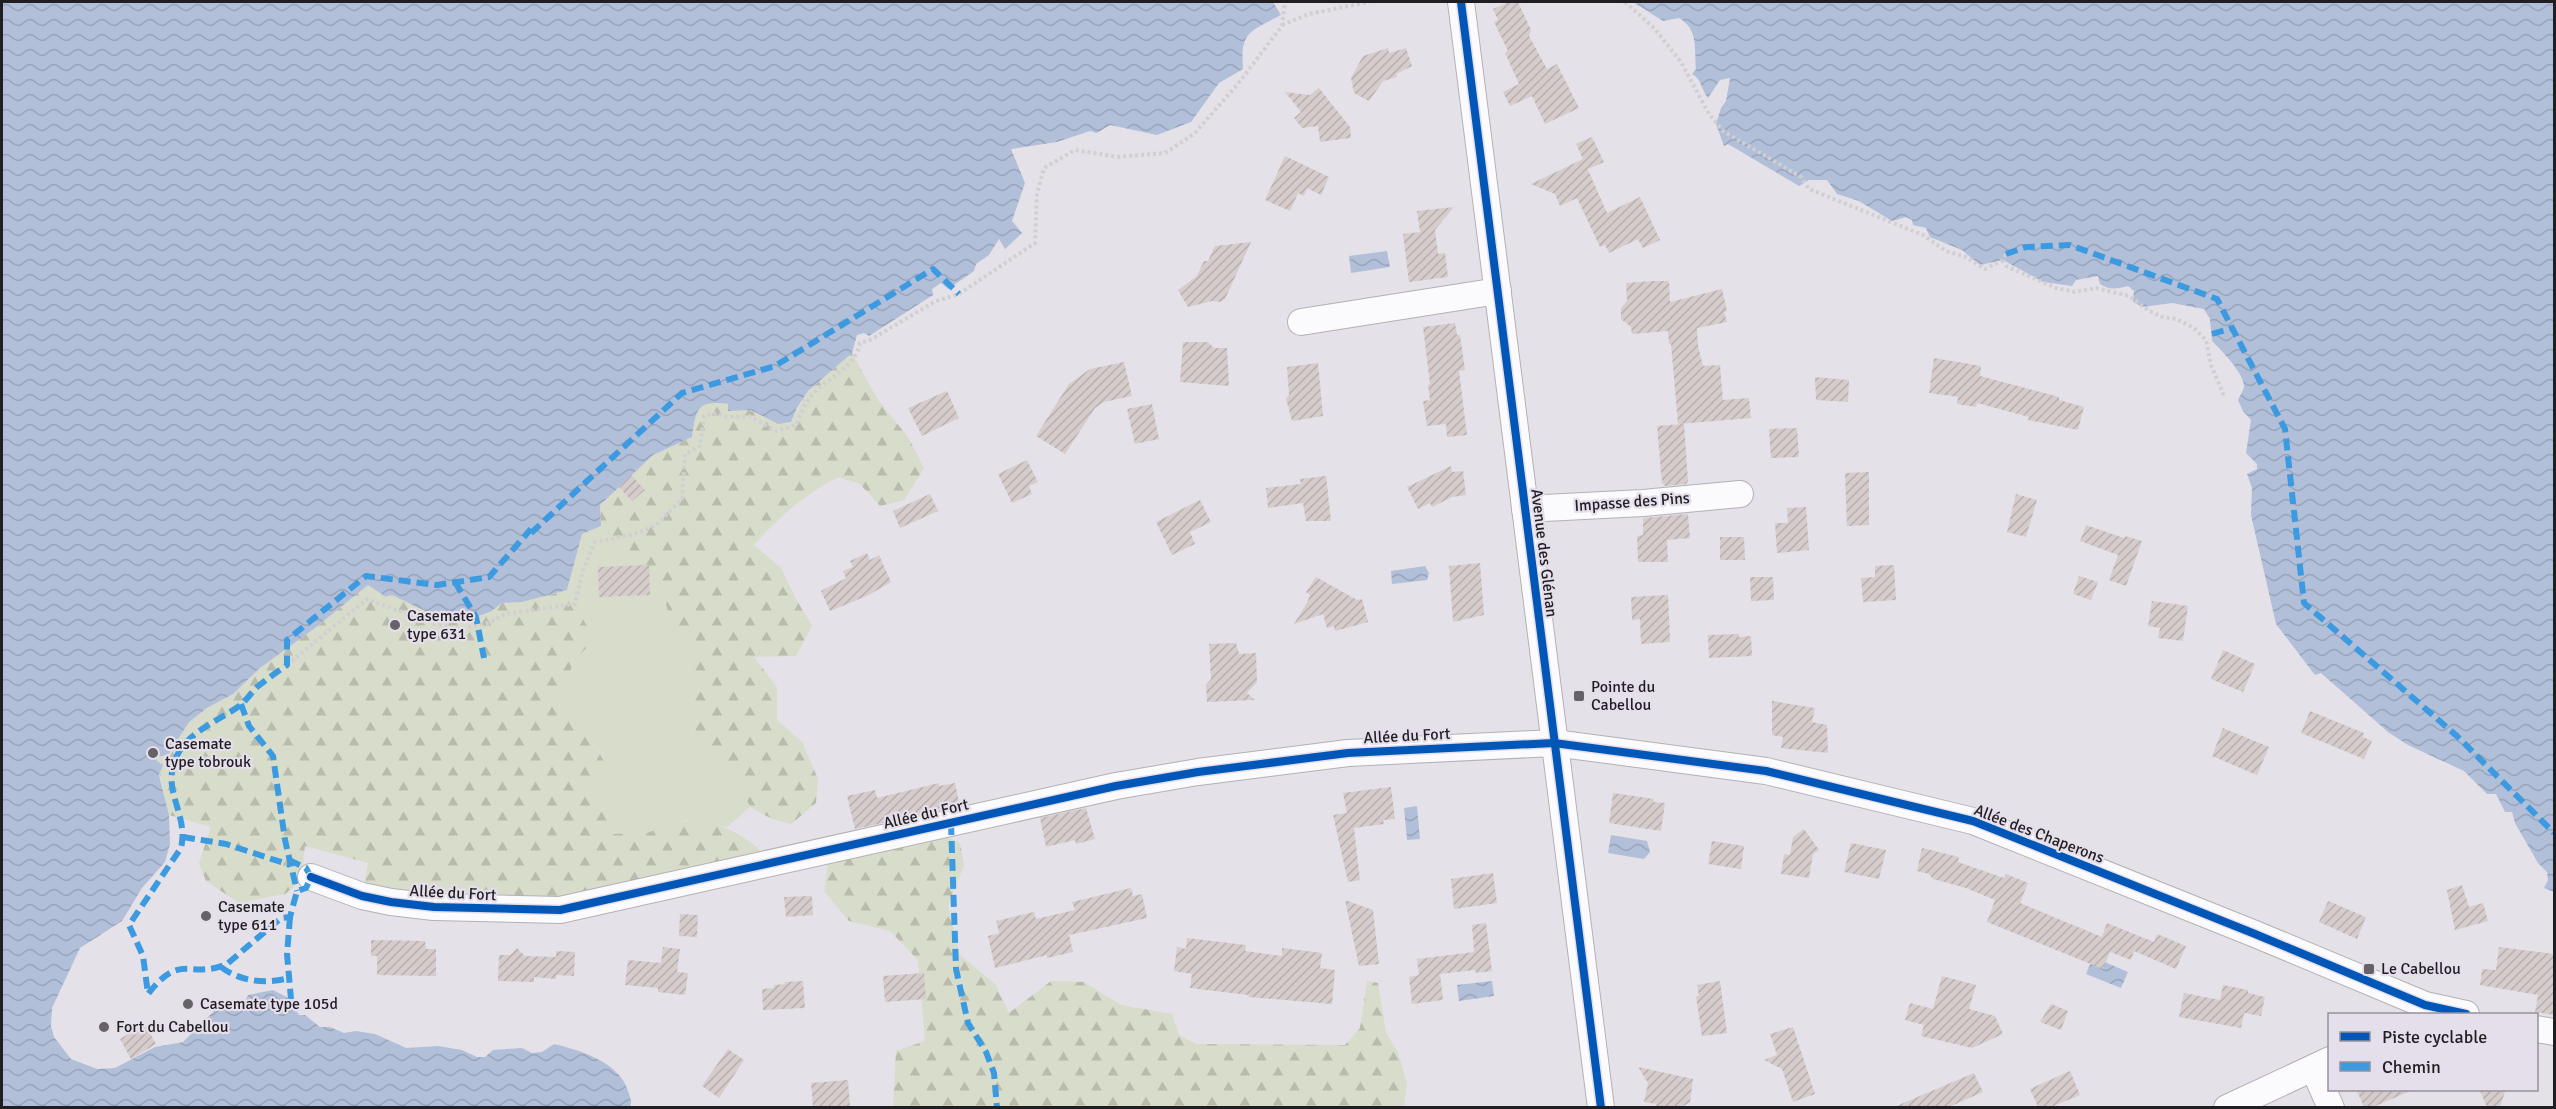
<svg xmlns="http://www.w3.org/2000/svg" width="2556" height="1109" viewBox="0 0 2556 1109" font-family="Signika,sans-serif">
<defs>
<pattern id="forest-firs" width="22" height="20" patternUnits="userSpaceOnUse" patternTransform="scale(1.5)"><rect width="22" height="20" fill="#d8dcca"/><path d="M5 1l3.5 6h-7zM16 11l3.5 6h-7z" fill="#b9bcad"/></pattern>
<pattern id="water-waves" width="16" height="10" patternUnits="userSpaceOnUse" patternTransform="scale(1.5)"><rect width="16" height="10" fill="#b1bfd9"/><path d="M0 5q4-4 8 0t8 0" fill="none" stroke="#98a4ba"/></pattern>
<pattern id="building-hatch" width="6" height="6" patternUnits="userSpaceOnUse" patternTransform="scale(1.5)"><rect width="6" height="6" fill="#d6cccc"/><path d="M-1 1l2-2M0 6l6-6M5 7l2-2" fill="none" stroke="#b7afaf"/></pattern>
</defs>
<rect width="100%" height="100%" fill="#e5e1e8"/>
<!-- forest -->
<g fill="url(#forest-firs)">
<path d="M852,353L878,400L908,437L924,468L904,500L880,506L860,484L838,477C805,494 778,518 754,545L781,568L796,599L812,626L796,656L754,657L777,687V720L802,742L818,779L816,803L791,824L772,819L750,807L724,758L692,736L699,712L691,697L688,645L668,611L658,585L614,550L601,526L600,505L653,455L692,437C696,408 697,400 729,404V411C735,410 743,409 749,410C762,412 774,428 791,422L808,391Z"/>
<path d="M368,585L386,597L390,594L440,617L464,621L490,612L502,603L522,602L567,590L595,639L573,663L558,710L589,735L646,833C658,829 674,821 687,821C718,820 743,834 764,854L574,900H470L364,886L368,863L305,846L301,881L285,894L239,903L206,881L199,863L211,827L169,815L156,757L168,755L189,722L207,708L233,694L260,668L315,628Z"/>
<path d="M938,832L960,843L964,865L948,906L960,955L995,984L1009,1013L1051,981L1084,982L1121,1005L1172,1014L1179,1035L1196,1044L1345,1045L1360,1028L1367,981L1378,983L1386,1033L1398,1052L1407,1084L1404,1107H893L896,1051L925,1041L918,960L890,931L849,921L824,891L829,859Z"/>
</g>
<!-- garden -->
<path fill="#d8dcca" d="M601,526L614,550L658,585L668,611L688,645L691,697L699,712L692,736L724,758L750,807L727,827L686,820L646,833L613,834L591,785L604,759L589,735L558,710L573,663L594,639L567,590L582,534Z"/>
<!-- water -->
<g fill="url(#water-waves)">
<path d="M2,2H1273L1281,15C1250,32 1240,31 1243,69L1219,83L1191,122L1157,135L1110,125L1097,133L1090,131L1057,142L1011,149L1025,183L1012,221L1022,233L1005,249L999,239L989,255L976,264L974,271L948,289L941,283L932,289L933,295L869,336L864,333L857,335L852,353L808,391L797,408L791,422L778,424L751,410L728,411V404C697,400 696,409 692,437L653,455L600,505L601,526L582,534L567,590L522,602L502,603L490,612L464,621L440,618L390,594L386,597L368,585L315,628L260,668L233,694L207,708L189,722L168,755L156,757L157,761L163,765L159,775L169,815L170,844L165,862L142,888L122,921L80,948L52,1008L51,1026L54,1037L71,1059L97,1069L115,1068L155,1047L183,1042L217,1008L244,1003L248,995L273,990L292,1000L294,1008L299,1015H305L320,1027H330L344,1033L356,1031L375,1034L406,1048L438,1046L462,1050L477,1057H485L493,1050L522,1048L532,1053L542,1052L554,1044C582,1051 621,1062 629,1094C631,1100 632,1102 630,1107L2,1108Z"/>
<path d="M1633,2H2554V892L2544,888L2548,880L2547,872L2538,863L2515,823L2512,812H2505L2496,794H2487L2464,771L2408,745L2388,732L2321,673L2315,675L2276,624L2251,515L2252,488L2247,474L2257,469V464L2246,453L2251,420L2243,411L2238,400C2240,396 2243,391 2244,387C2245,374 2221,350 2212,341L2210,319L2204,309L2172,303L2143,307L2133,302L2134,291L2128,286C2117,289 2110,290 2100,284L2098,276L2076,280L2072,286L2043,282L2003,260L1980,265L1962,250L1930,237L1926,228L1913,225L1912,220L1906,217L1892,221L1859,201L1837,194L1827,180H1809L1799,186L1728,144L1724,146L1716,124L1721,108L1726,101L1730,78L1720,80L1708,98C1701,90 1702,79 1692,74L1696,69C1694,48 1699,30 1679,18L1663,21Z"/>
<path d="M1387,251L1390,267L1351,273L1349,256Z"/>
<path d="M1425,566L1429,573L1427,580L1392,584L1391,571Z"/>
<path d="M1417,806L1420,839L1407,840L1404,808Z"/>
<path d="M1611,835L1647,841L1650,852L1644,859L1608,853Z"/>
<path d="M2093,957L2128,972L2121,988L2086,974Z"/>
<path d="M1492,981L1494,996L1459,1001L1457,985Z"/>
</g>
<!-- building -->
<g fill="url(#building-hatch)">
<path d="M1509,2H1518L1531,30L1529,36L1547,69L1557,64L1579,108L1545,124L1532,96L1510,106L1503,92L1519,84L1505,53L1508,51L1494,22L1498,20L1493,9Z"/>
<path d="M1388,48L1389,53L1406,48L1412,66L1396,74L1397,77L1383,81L1369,101L1354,93L1351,78L1363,56Z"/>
<path d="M1319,88L1350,127L1351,138L1320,142L1318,126L1302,128L1294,118L1301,112L1285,92L1310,95Z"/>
<path d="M1592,137L1604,162L1588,169L1585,163L1607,213L1640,197L1660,240L1643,248L1638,239L1609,253L1605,245L1600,247L1577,198L1560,206L1555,194L1531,184L1583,159L1576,144Z"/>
<path d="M1285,156L1329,177L1321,195L1307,188L1304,196L1298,193L1290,211L1265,200Z"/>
<path d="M1454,207L1435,230L1438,254L1445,253L1448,277L1409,282L1403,234L1420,232L1417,211Z"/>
<path d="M1251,242L1225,299L1220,302L1212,301L1188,307L1178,290L1197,276L1204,261H1208L1215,246Z"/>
<path d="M1653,281H1669L1670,302L1722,289L1727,311L1724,312L1727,322L1697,328L1698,346L1703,366L1720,365L1723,400L1749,398L1751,418L1678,424L1671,344H1669L1668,331L1632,334L1631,327L1621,319V308L1627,301L1626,283Z"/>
<path d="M1455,323L1457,335H1460L1465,370L1459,371L1467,435L1447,437L1446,424L1427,426L1423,401L1430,400L1428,385L1430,384L1423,327Z"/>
<path d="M1183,342H1208L1214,348H1227L1229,386L1180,382Z"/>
<path d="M1934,358L1981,366L1980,376L2059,397V400L2084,407L2078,430L2028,420L2029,417L1977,403L1976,407L1957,404L1958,397L1929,393Z"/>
<path d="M1124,362L1132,396L1104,402L1095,408L1065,454L1036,436L1069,384L1090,369Z"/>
<path d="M1318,363L1323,416L1292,421L1286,399L1289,395L1287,367Z"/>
<path d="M1815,377L1849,380L1848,402L1816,400Z"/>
<path d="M947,391L959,418L922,436L908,408Z"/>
<path d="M1152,404L1159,439L1135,444L1127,409Z"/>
<path d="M1684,424L1688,481L1686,484L1665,486L1662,483L1657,426Z"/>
<path d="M1797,428L1799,457L1771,458L1769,429Z"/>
<path d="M1027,460L1038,482L1029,486L1032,494L1012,503L998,474Z"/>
<path d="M1451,466L1452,472L1463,471L1466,495L1452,497L1432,507L1430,503L1418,509L1407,487Z"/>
<path d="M1869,472V525L1847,526L1845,473Z"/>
<path d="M631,475L645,490L632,501L619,487Z"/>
<path d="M1326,476L1331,521H1306L1303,503L1268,508L1266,488L1301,484L1300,479Z"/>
<path d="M930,494L938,511L900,528L893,511Z"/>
<path d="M2016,494L2037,500L2026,537L2007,532Z"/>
<path d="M1200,500L1211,522L1190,532L1195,544L1172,555L1156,522Z"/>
<path d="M1806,507L1809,550L1777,553L1775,523H1788L1787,508Z"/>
<path d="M1688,514L1690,538L1667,540L1668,562H1638L1637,536L1643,535V518Z"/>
<path d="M2086,525L2124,538L2125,536L2142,541L2126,586L2109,580L2118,555L2080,541Z"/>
<path d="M1720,537H1744L1745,560H1720Z"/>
<path d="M867,553L870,560L879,555L891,582L867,596L830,611L821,591L846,578L843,571L853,567L850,561Z"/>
<path d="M1480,563L1484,615L1453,622L1449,566Z"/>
<path d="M649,565L650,595L599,597L598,567Z"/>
<path d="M1894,565L1896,600L1863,602L1861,578L1875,577V566Z"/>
<path d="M2079,576L2098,582L2091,600L2073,594Z"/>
<path d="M1316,577L1357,600L1362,599L1368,622L1335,631L1334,626L1327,628L1323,614L1294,624L1307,603L1310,595L1306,592Z"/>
<path d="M1750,577H1773L1774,600L1751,601Z"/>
<path d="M1668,595L1670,642L1641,644L1640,619L1632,620L1631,597Z"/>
<path d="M2152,601L2188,606L2183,641L2158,638L2160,628L2148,626Z"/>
<path d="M1739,634V637L1751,636L1752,656L1709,658L1708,635Z"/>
<path d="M1236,643L1239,654L1256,653L1257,682L1247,693L1255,700L1207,702L1206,685L1211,679L1209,644Z"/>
<path d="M2223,650L2255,664L2243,692L2211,679Z"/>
<path d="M1772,701L1815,708L1812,722L1827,725L1828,753L1781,748L1783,737L1772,735Z"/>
<path d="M2310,711L2364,733L2363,737L2372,741L2364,759L2301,733Z"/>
<path d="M2223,728L2269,747L2257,775L2212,756Z"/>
<path d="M939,783V786L955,783L960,806L855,829L847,796L875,790L877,798Z"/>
<path d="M1391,787L1395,819L1383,820L1384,824L1354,828L1360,880L1348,882L1333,815L1347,813L1343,793Z"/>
<path d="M1613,793L1654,799L1653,802L1665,803L1661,831L1609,823Z"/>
<path d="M1086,808L1095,839L1076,844L1075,840L1046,847L1040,818Z"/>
<path d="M1804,829L1819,850L1813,854L1809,878L1781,874L1784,854L1790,855L1793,837Z"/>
<path d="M1712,841L1744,846L1741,869L1708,864Z"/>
<path d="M1851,843L1886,850L1879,879L1844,872Z"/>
<path d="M1922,848L1959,857L1958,862L2004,878L2006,874L2028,883L2020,903L2102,937L2107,923L2154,942L2157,934L2186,946L2176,969L2134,951L2131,960L2110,952L2103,969L1987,922L1995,900L1966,888L1933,879L1929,874L1917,871Z"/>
<path d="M1493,873L1497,903L1454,909L1451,879Z"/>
<path d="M2462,885L2469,907L2483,903L2488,921L2455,930L2447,890Z"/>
<path d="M1131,888L1133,896L1142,894L1147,918L1069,935L1073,952L1047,958V955L995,968L988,936L999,933L996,921L1034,912L1036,919L1075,910L1072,902Z"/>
<path d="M812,896L813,915L786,917L784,897Z"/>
<path d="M1345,900L1373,910L1379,964L1359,966Z"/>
<path d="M2328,901L2366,917L2357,939L2319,922Z"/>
<path d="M680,914L698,915L697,937L679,936Z"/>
<path d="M1486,923L1492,971L1476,973L1475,970L1440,974L1443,1000L1412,1004L1409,977L1419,975L1417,959L1474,952L1472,925Z"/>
<path d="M1187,938L1246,945L1245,951L1282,956V948L1322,953L1320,968L1335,970L1332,1004L1248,997L1249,995L1190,988L1192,974L1174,971L1177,947L1186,949Z"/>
<path d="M371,940L425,941L426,949H436V976L377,975V956H371Z"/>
<path d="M663,947L680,949L677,972L688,973L685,995L658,992V988L625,985L628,960L661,963Z"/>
<path d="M2499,947L2554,954V1015L2535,1012L2538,995L2480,985L2482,969L2496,970Z"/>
<path d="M517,948L525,956L556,957V951L575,952L574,976L556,975V979L534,977V982L498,981L499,955H510Z"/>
<path d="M924,973L926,999L885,1002L883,976Z"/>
<path d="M1942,976L1976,985L1969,1009L1995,1016L2003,1034L1972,1048L1921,1036L1924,1025L1905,1020L1910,1003L1933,1009Z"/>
<path d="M803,981L805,1008L763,1010L762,989L774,988V985L785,984L784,982Z"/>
<path d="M1720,981L1727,1033L1702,1036L1696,996H1699L1697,985Z"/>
<path d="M2223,985L2248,990V993L2265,997L2261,1016L2244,1013L2241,1028L2179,1017L2184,993L2220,1000Z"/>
<path d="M2051,1004L2068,1011L2061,1030L2040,1022Z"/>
<path d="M145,1024L156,1044L131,1059L120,1039Z"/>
<path d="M1793,1027L1815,1094L1793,1102L1782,1069L1764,1060L1777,1055L1770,1034Z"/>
<path d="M728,1049L744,1060L719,1098L702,1086Z"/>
<path d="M1638,1067L1693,1079L1690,1102L1682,1107H1655L1656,1104L1644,1102L1648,1083Z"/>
<path d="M2070,1071L2080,1095L2051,1107H2038L2030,1089Z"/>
<path d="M1974,1073L1983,1092L1949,1107H1894Z"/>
<path d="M848,1080L850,1107H813L811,1083Z"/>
<path d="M2356,1089H2415L2373,1107H2364Z"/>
<path d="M2479,1089H2506L2500,1107H2487Z"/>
</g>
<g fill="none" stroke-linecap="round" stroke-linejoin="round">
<defs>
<g id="street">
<path d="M1461,2L1601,1108"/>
<path d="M1301,322L1498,291"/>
<path d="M1525,509L1643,503L1740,494"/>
<path d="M311,877L362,896L391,902L434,907L560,910L1116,786L1198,772L1348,753L1554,743L1766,771L1973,821L2255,934L2425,1005L2466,1014"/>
<path d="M2536,1029L2554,1032"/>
<path d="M2314,1069L2331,1108"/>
<path d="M2227,1108L2330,1060"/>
</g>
</defs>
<!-- street casing -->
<use href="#street" stroke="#b4b1b6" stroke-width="28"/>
<!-- path -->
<g stroke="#d1cfd2" stroke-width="4" stroke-dasharray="3 3" stroke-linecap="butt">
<path d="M1625,2L1654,28L1681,62L1709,114L1723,131L1801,177L1809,189L1923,235L1946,251L1966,257L1985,269L2003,260L2006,254"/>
<path d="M1282,25L1309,14L1369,2"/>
<path d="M2003,260L2006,266L2056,288L2075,292L2096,288L2129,296L2148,310L2162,317L2177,319L2194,328L2206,340L2211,365L2225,398"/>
<path d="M287,665L367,599L435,624L461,629L488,623L506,614L575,604L583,570L595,542L632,535L655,526L682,499L685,454L700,446L704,416L717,413L727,417L749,416L776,431L796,425C801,415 805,403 812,395C829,376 855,369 860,343L870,340L936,301L959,294L1035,243L1037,194L1044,168L1075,150L1117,157L1165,153L1194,134L1237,85L1282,26L1285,2"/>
</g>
<!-- street -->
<use href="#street" stroke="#fbfafc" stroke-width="26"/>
<!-- quiet -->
<g stroke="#3c9be0" stroke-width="6" stroke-dasharray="12 6" stroke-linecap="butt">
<path d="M2006,254L2026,247L2070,245L2217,299L2285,429L2304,603L2458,737L2554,833"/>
<path d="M2212,334L2232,328"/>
<path d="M531,533L682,393L775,366L933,269L959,294"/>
<path d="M455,582L476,617L484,658"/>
<path d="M241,704L249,726L273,756L285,840L297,891"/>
<path d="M951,823L956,969L968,1023L986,1052L994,1073L997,1108"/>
<path d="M183,837L226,844L290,865"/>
<path d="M289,860L306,868L311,877L306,888L297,891L290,917L281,918L227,964C190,980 181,951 148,994L143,956L129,925L181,848C188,820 168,796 172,772C177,734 217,723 242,704C247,699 252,692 257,687C267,679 277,672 287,665V640L366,576L437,585L489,577L531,529"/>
<path d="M290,917L287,954L291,999"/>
<path d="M221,967C240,982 267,984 289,978"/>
</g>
<defs>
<g id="cycleway">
<path d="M1461,2L1601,1108"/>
<path d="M311,877L362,896L391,902L434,907L560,910L1116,786L1198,772L1348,753L1554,743L1766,771L1973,821L2255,934L2425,1005L2466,1014"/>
</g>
</defs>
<!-- cycleway casing -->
<use href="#cycleway" stroke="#e5deeb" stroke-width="11"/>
<!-- cycleway -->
<use href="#cycleway" stroke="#0057b8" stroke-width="8"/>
</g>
<!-- markers -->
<g fill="#666268" stroke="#e5deeb" stroke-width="2">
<circle cx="395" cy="625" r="6"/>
<rect x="1573" y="690" width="12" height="12" rx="3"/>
<circle cx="153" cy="753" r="6"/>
<circle cx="206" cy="916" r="6"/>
<rect x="2363" y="963" width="12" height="12" rx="3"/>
<circle cx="188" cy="1004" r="6"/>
<circle cx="104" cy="1027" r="6"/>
</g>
<g text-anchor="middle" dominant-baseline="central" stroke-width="4.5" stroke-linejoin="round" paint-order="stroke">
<!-- street labels -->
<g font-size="16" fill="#211e23" stroke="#e5deeb">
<text transform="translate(1632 502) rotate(-4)">Impasse des Pins</text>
<text transform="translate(1544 553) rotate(83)">Avenue des Glénan</text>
<text transform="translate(1407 736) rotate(-3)">Allée du Fort</text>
<text transform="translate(926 814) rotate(-13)">Allée du Fort</text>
<text transform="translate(2039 834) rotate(21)">Allée des Chaperons</text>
<text transform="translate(453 893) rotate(3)">Allée du Fort</text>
</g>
<!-- poi labels -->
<g font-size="16" fill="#211e23" stroke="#e5deeb" text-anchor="start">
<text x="407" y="616">Casemate<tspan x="407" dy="18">type 631</tspan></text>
<text x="1591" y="687">Pointe du<tspan x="1591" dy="18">Cabellou</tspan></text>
<text x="165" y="744">Casemate<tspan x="165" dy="18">type tobrouk</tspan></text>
<text x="218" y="907">Casemate<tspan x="218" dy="18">type 611</tspan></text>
<text x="2381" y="969">Le Cabellou</text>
<text x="200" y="1004">Casemate type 105d</text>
<text x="116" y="1027">Fort du Cabellou</text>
</g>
</g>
<!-- border -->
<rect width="2556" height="1109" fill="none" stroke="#211e23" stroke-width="6"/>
<!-- legend -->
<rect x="2328" y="1013" width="210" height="78" fill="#e5deeb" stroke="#97919b" stroke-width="1.5"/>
<rect x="2340" y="1032" width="30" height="9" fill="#0057b8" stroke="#97919b" stroke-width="1.5"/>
<text x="2382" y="1043" font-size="18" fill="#211e23">Piste cyclable</text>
<rect x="2340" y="1062" width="30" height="9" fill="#3c9be0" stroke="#97919b" stroke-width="1.5"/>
<text x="2382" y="1073" font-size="18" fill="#211e23">Chemin</text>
</svg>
